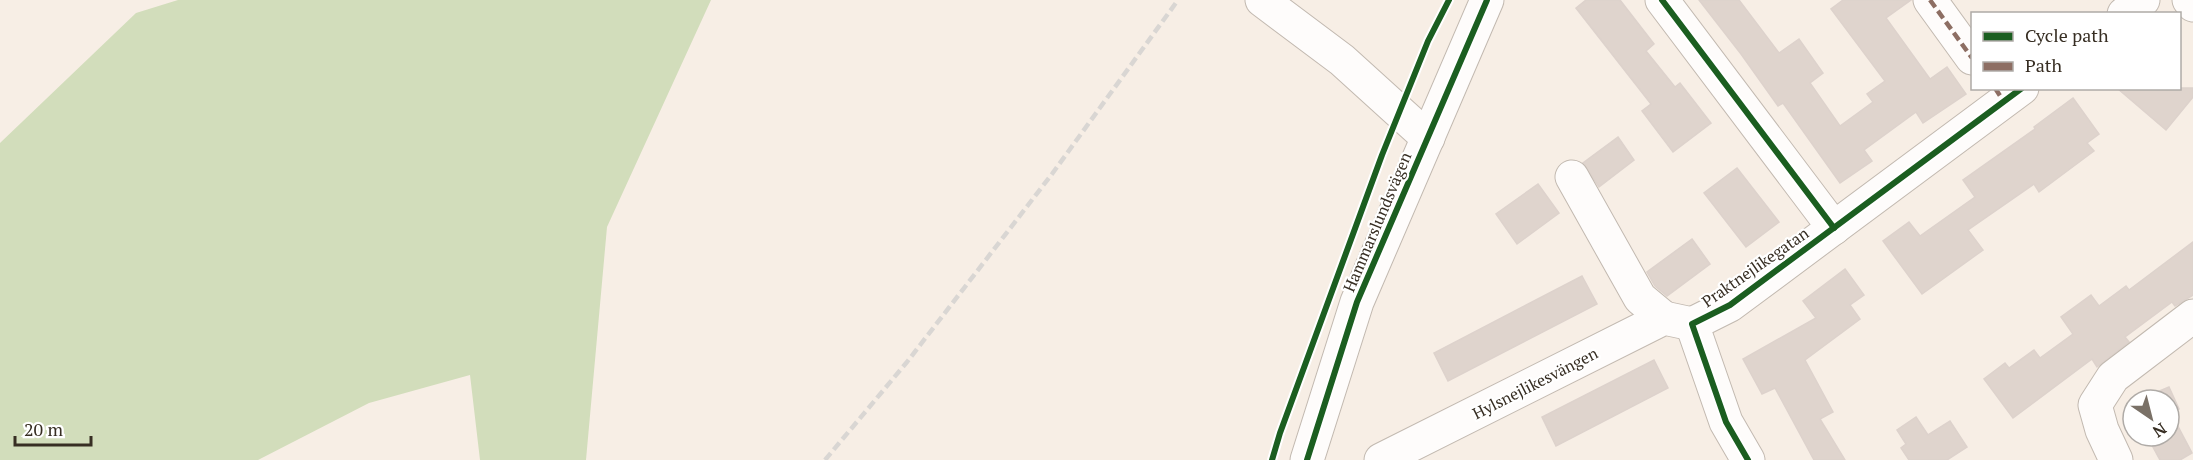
<svg xmlns="http://www.w3.org/2000/svg" width="2193" height="460" viewBox="0 0 2193 460" font-family="'PT Serif',serif">
<rect width="100%" height="100%" fill="#f7eee5"/>
<!-- green -->
<path fill="#d2ddbb" d="M178,0H711L607,227L586,460H480L470,375L369,403L258,460H0V143L136,13Z"/>
<!-- building -->
<g fill="#dfd4cd" stroke="#ddd2cc" stroke-width="1.5">
<path d="M1586,0H1620L1654,44L1646,51L1675,87L1680,83L1711,123L1673,152L1642,111L1651,104L1576,8Z"/>
<path d="M1699,0H1739L1779,53L1799,39L1823,73L1810,83L1840,126L1873,102L1867,94L1885,81L1831,9L1843,0H1911L1886,18L1930,79L1947,67L1966,94L1923,123L1916,112L1864,150L1872,161L1840,183L1783,103L1778,106L1741,54Z"/>
<path d="M2117,88H2193V97L2166,130Z"/>
<path d="M2073,98L2099,134L2087,143L2094,151L2039,192L2034,184L1968,230L1983,250L1922,294L1883,241L1909,222L1920,236L1975,197L1963,180L2035,129L2034,127Z"/>
<path d="M1618,137L1634,160L1599,187L1583,163Z"/>
<path d="M1737,168L1779,222L1746,247L1704,193Z"/>
<path d="M1538,184L1559,213L1517,244L1496,214Z"/>
<path d="M1692,239L1710,264L1667,296L1655,286L1647,272Z"/>
<path d="M2193,242V295L2175,306L2172,302L2125,337L2129,342L2097,367L2092,359L2013,418L1984,379L2005,363L2009,368L2034,350L2040,358L2073,334L2061,317L2091,295L2099,306L2126,286L2129,290Z"/>
<path d="M1845,269L1864,295L1850,305L1860,319L1805,360L1833,412L1820,419L1845,460H1814L1775,388L1762,394L1743,359L1816,318L1803,301Z"/>
<path d="M1582,276L1597,304L1448,381L1434,353Z"/>
<path d="M1654,360L1668,388L1556,446L1542,417Z"/>
<path d="M2169,387L2179,409L2171,413L2192,453L2180,460H2160L2147,436H2169V400H2138Z"/>
<path d="M1916,417L1928,435L1950,421L1967,447L1947,460H1909L1901,448L1906,444L1897,430Z"/>
</g>
<g fill="none" stroke-linecap="round" stroke-linejoin="round">
<defs>
<g id="minor">
<path d="M1262,0L1342,60L1428,138"/>
<path d="M1662,0L1834,228"/>
<path d="M1930,0L1972,58"/>
<path d="M2189,0L2193,5"/>
<path d="M2124,14L2143,0"/>
<path d="M1572,177L1640,298L1664,318"/>
<path d="M1307,460L1357,302L1487,0"/>
<path d="M1381,460L1664,318L1692,324"/>
<path d="M1748,460L1726,422L1692,324L1730,305L2022,88"/>
<path d="M2116,460L2102,430L2095,405L2113,377L2193,316"/>
</g>
</defs>
<!-- minor casing -->
<use href="#minor" stroke="#c2b9b0" stroke-width="35"/>
<!-- minor -->
<use href="#minor" stroke="#fefcfb" stroke-width="33"/>
<!-- rail -->
<path stroke="#d9d6d3" stroke-width="4.5" stroke-dasharray="9 4.5" stroke-linecap="butt" d="M825,460L907,362L1052,174L1178,0"/>
<!-- quiet -->
<g stroke="#8d6e63" stroke-width="4.5" stroke-dasharray="9 4.5" stroke-linecap="butt">
<path d="M1930,0L1972,58"/>
<path d="M1995,88L2004,102"/>
</g>
<defs>
<g id="cycleway">
<path d="M1662,0L1834,228"/>
<path d="M1272,460L1280,433L1382,155L1428,41L1449,0"/>
<path d="M1307,460L1357,302L1487,0"/>
<path d="M1748,460L1726,422L1692,324L1730,305L2022,88"/>
</g>
</defs>
<!-- cycleway casing -->
<use href="#cycleway" stroke="#fff" stroke-width="10"/>
<!-- cycleway -->
<use href="#cycleway" stroke="#1b5e20" stroke-width="6"/>
</g>
<g text-anchor="middle" dominant-baseline="central" stroke-width="4.5" stroke-linejoin="round" paint-order="stroke">
<!-- street labels -->
<g font-size="16" fill="#372e23" stroke="#fff">
<text transform="translate(1377 222) rotate(-67)">Hammarslundsvägen</text>
<text transform="translate(1755 267) rotate(-35)">Praktnejlikegatan</text>
<text transform="translate(1535 383) rotate(-27)">Hylsnejlikesvängen</text>
</g>
</g>
<!-- legend -->
<rect x="1971" y="12" width="210" height="78" fill="#ffffff" stroke="#afaba7" stroke-width="1.5"/>
<rect x="1983" y="32" width="30" height="9" fill="#1b5e20" stroke="#afaba7" stroke-width="1.5"/>
<text x="2025" y="42" font-size="18" fill="#372e23">Cycle path</text>
<rect x="1983" y="62" width="30" height="9" fill="#8d6e63" stroke="#afaba7" stroke-width="1.5"/>
<text x="2025" y="72" font-size="18" fill="#372e23">Path</text>
<!-- north arrow -->
<g transform="translate(2151 418) rotate(145)"><circle r="28" fill="#ffffff" stroke="#afaba7" stroke-width="1.5"/>
<path d="M0-4.5L10 22L0 15L-10 22Z" fill="#7a7167"/>
<text y="-9" font-size="16" font-weight="bold" text-anchor="middle" fill="#372e23">N</text>
</g>
<!-- scale -->
<path d="M15 436v9h76v-9" fill="none" stroke="#372e23" stroke-width="3"/>
<text x="24" y="436" font-size="18" fill="#372e23" stroke="#ffffff" stroke-width="4.5" paint-order="stroke">20 m</text>
</svg>
